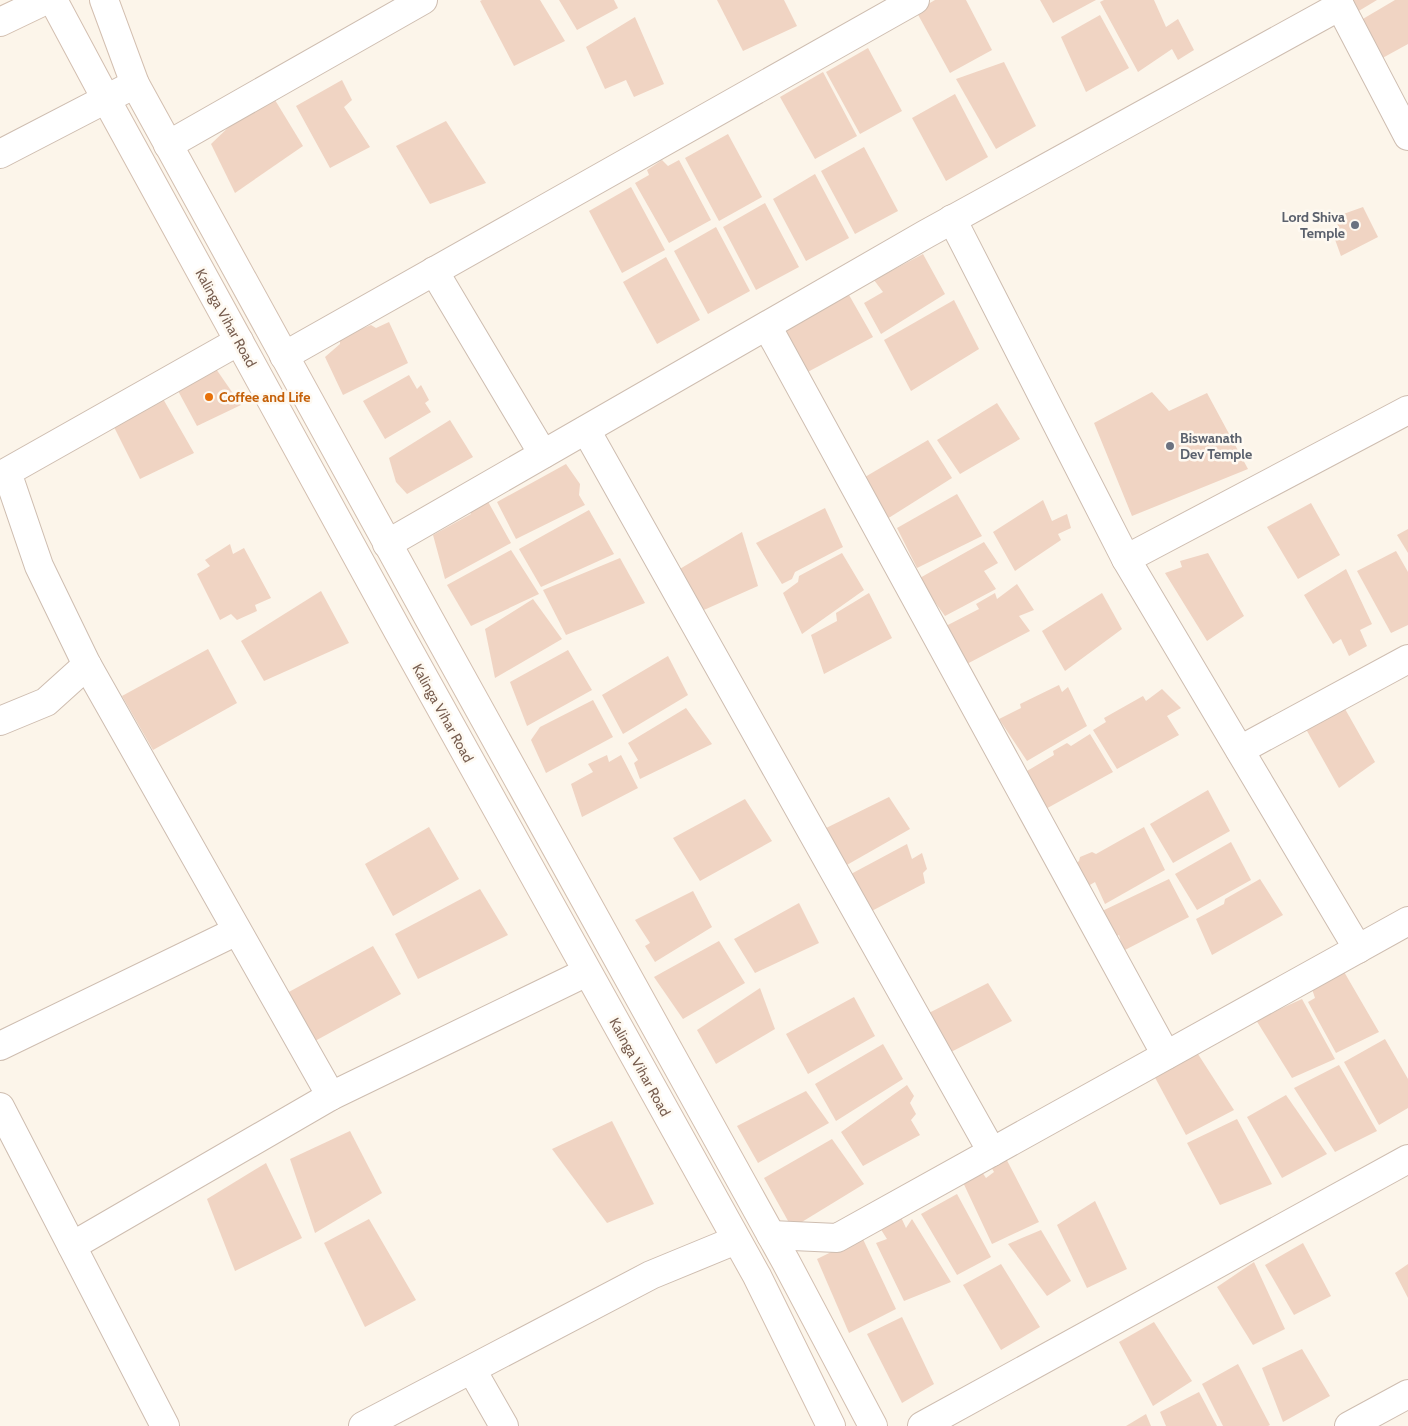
<svg xmlns="http://www.w3.org/2000/svg" width="1408" height="1426" viewBox="0 0 1408 1426" font-family="Cabin,sans-serif">
<rect width="100%" height="100%" fill="#fcf5ea"/>
<!-- building -->
<g fill="#f0d4c3">
<path d="M482,0H540L565,41L514,66L480,1Z"/>
<path d="M559,0H614L618,8L577,30Z"/>
<path d="M717,0H784L797,26L743,51Z"/>
<path d="M935,0H966L992,50L950,73L916,11Z"/>
<path d="M1040,0H1096L1053,23Z"/>
<path d="M1104,0H1154L1166,27L1178,19L1194,50L1178,60L1172,49L1138,72L1100,2Z"/>
<path d="M1343,0H1377L1352,15Z"/>
<path d="M1395,0H1408V44L1377,61L1356,23Z"/>
<path d="M1100,15L1129,68L1086,92L1061,37Z"/>
<path d="M635,17L664,84L634,97L626,80L605,89L586,47Z"/>
<path d="M868,48L902,111L860,134L826,72Z"/>
<path d="M1004,62L1036,126L996,149L956,79Z"/>
<path d="M823,72L857,136L815,159L780,97Z"/>
<path d="M342,80L352,100L344,107L370,147L330,168L296,106Z"/>
<path d="M955,94L988,157L946,181L912,118Z"/>
<path d="M275,100L303,146L235,193L211,144L235,121Z"/>
<path d="M446,121L486,183L430,204L396,146Z"/>
<path d="M728,134L762,197L719,221L685,158Z"/>
<path d="M864,147L898,211L855,234L821,171Z"/>
<path d="M662,160L668,166L679,160L711,220L669,243L635,183L649,175L647,170Z"/>
<path d="M815,174L849,238L806,261L773,199Z"/>
<path d="M631,187L665,250L622,273L589,211Z"/>
<path d="M765,203L799,267L756,290L723,227Z"/>
<path d="M1363,207L1378,237L1341,256L1333,234H1341L1335,217Z"/>
<path d="M716,227L750,291L708,314L674,251Z"/>
<path d="M923,254L945,294L881,334L864,303L883,292L874,280Z"/>
<path d="M666,257L700,320L657,344L623,282Z"/>
<path d="M849,295L873,337L804,374L780,332Z"/>
<path d="M954,300L979,349L911,391L884,340Z"/>
<path d="M389,322L408,363L343,395L325,357L340,344V338L371,325L376,328Z"/>
<path d="M214,366L241,405L197,426L177,389Z"/>
<path d="M409,375L417,389L421,385L429,400L425,403L431,412L385,439L363,401Z"/>
<path d="M1152,392L1169,411L1207,393L1248,469L1132,516L1094,423Z"/>
<path d="M162,397L194,453L140,479L111,421Z"/>
<path d="M997,403L1020,439L960,474L937,440Z"/>
<path d="M450,420L473,457L407,494L396,482L389,458Z"/>
<path d="M928,440L952,478L887,519L865,477Z"/>
<path d="M566,464L580,484L579,495L585,505L516,539L497,502Z"/>
<path d="M957,494L982,536L917,568L897,528Z"/>
<path d="M486,498L511,543L445,579L433,535L471,514L469,509Z"/>
<path d="M1043,500L1052,521L1067,514L1071,528L1058,534L1061,540L1015,571L993,532Z"/>
<path d="M1311,503L1340,555L1298,579L1267,527Z"/>
<path d="M825,508L843,547L795,572L792,579L782,584L756,543Z"/>
<path d="M589,510L614,554L541,587L519,549Z"/>
<path d="M1408,529V553L1397,535Z"/>
<path d="M742,532L758,586L697,613L673,573Z"/>
<path d="M984,542L998,563L984,571L996,589L945,616L918,579Z"/>
<path d="M230,544L233,554L244,548L271,598L255,605L257,611L237,620L231,614L220,620L197,574L210,566L205,560Z"/>
<path d="M511,550L539,594L471,626L447,585Z"/>
<path d="M1396,551L1408,572V625L1391,633L1357,571Z"/>
<path d="M842,553L864,590L802,634L783,593L798,582L799,576Z"/>
<path d="M1208,553L1244,616L1207,641L1165,573L1182,567L1180,561Z"/>
<path d="M620,558L645,603L566,635L543,590Z"/>
<path d="M1346,569L1372,624L1360,630L1367,646L1349,656L1341,639L1333,644L1304,595Z"/>
<path d="M1017,584L1034,610L1019,616L1030,631L963,666L944,627L979,609L976,604L995,593L997,599Z"/>
<path d="M321,591L349,643L264,681L241,641Z"/>
<path d="M869,593L892,638L824,674L811,635L837,621L836,613Z"/>
<path d="M1102,593L1122,629L1065,671L1042,631Z"/>
<path d="M533,599L562,639L495,678L485,629Z"/>
<path d="M208,649L237,703L153,750L122,696Z"/>
<path d="M568,650L592,690L527,726L510,682Z"/>
<path d="M668,656L688,695L623,734L602,695Z"/>
<path d="M1059,685L1062,692L1068,687L1087,726L1027,761L999,719L1021,708L1020,704Z"/>
<path d="M1162,689L1181,708L1167,716L1179,735L1117,769L1093,730L1106,722L1104,718L1143,696L1146,701Z"/>
<path d="M593,700L613,737L546,773L531,740L540,727Z"/>
<path d="M1340,700L1375,762L1339,788L1302,722Z"/>
<path d="M686,708L712,744L640,779L634,763L638,760L628,743Z"/>
<path d="M1090,734L1113,772L1042,811L1027,771L1054,755L1053,751L1067,743L1071,746Z"/>
<path d="M607,755L609,762L621,755L638,788L582,817L571,784L593,772L588,764Z"/>
<path d="M1208,790L1230,831L1173,863L1150,824Z"/>
<path d="M889,797L910,829L838,870L818,832Z"/>
<path d="M745,799L772,841L700,881L673,838Z"/>
<path d="M429,827L459,879L393,916L365,864Z"/>
<path d="M1144,827L1165,870L1105,904L1095,882L1083,889L1073,866L1079,861L1080,857L1092,852L1096,854Z"/>
<path d="M1231,842L1251,880L1197,910L1175,874Z"/>
<path d="M907,844L912,859L922,853L927,869L923,873L925,883L866,914L851,874Z"/>
<path d="M1169,879L1189,917L1123,951L1119,935L1111,939L1098,913Z"/>
<path d="M1260,879L1283,915L1212,955L1196,919L1224,904L1225,899Z"/>
<path d="M480,889L508,935L418,979L395,934Z"/>
<path d="M693,891L712,927L655,962L645,946L650,943L635,920Z"/>
<path d="M799,903L819,943L755,973L734,939Z"/>
<path d="M719,941L745,983L683,1019L654,977Z"/>
<path d="M373,946L401,994L315,1041L287,993Z"/>
<path d="M1343,970L1379,1032L1336,1053L1308,1002L1315,998L1312,989Z"/>
<path d="M988,983L1012,1021L945,1055L917,1019Z"/>
<path d="M760,988L775,1029L716,1064L697,1030Z"/>
<path d="M854,997L875,1036L808,1074L786,1034Z"/>
<path d="M1302,999L1335,1059L1292,1078L1256,1020Z"/>
<path d="M1385,1039L1408,1079V1108L1379,1125L1344,1062Z"/>
<path d="M883,1044L903,1079L836,1121L815,1084Z"/>
<path d="M1196,1051L1234,1110L1186,1135L1152,1072Z"/>
<path d="M1339,1065L1377,1131L1335,1152L1294,1088Z"/>
<path d="M907,1085L914,1096L910,1103L916,1114L911,1120L920,1135L863,1166L841,1132Z"/>
<path d="M806,1091L829,1123L758,1163L737,1126Z"/>
<path d="M1286,1095L1327,1154L1282,1178L1247,1117Z"/>
<path d="M1237,1119L1272,1184L1220,1205L1187,1143Z"/>
<path d="M612,1121L654,1204L607,1223L552,1149Z"/>
<path d="M350,1131L382,1193L315,1233L290,1159Z"/>
<path d="M832,1139L864,1184L792,1228L764,1178Z"/>
<path d="M1000,1147L1039,1222L992,1244L960,1176L978,1166L986,1178L994,1172L987,1160Z"/>
<path d="M266,1163L302,1238L235,1271L207,1199Z"/>
<path d="M957,1194L991,1257L957,1275L921,1214Z"/>
<path d="M1095,1201L1127,1269L1087,1288L1057,1225Z"/>
<path d="M900,1215L906,1228L912,1219L951,1282L904,1301L876,1243L887,1239L880,1228Z"/>
<path d="M369,1219L416,1300L365,1327L324,1243Z"/>
<path d="M1041,1230L1071,1281L1047,1296L1008,1244Z"/>
<path d="M862,1237L896,1309L849,1333L817,1259Z"/>
<path d="M1303,1243L1331,1296L1294,1315L1265,1265Z"/>
<path d="M1254,1262L1285,1329L1253,1345L1217,1287Z"/>
<path d="M1001,1264L1040,1327L1001,1350L963,1285Z"/>
<path d="M1408,1264V1298L1395,1273Z"/>
<path d="M902,1317L934,1384L902,1403L867,1334Z"/>
<path d="M1154,1322L1192,1381L1153,1406L1119,1342Z"/>
<path d="M1302,1349L1330,1396L1283,1422L1262,1368Z"/>
<path d="M1238,1364L1270,1425L1268,1426H1223L1202,1384Z"/>
<path d="M1199,1392L1217,1426H1166L1160,1412Z"/>
<path d="M1146,1414L1151,1426H1126Z"/>
</g>
<g fill="none" stroke-linecap="round" stroke-linejoin="round">
<defs>
<g id="street">
<path d="M1340,6L1408,136"/>
<path d="M168,145L423,0"/>
<path d="M0,154L135,84"/>
<path d="M952,219L1126,559"/>
<path d="M434,271L543,454"/>
<path d="M767,326L1166,1055"/>
<path d="M239,341L7,472L39,566L87,665L331,1096"/>
<path d="M284,356L915,0"/>
<path d="M586,430L992,1152"/>
<path d="M387,544L926,234L1340,6L1336,0"/>
<path d="M0,721L46,702L87,665"/>
<path d="M1240,750L1408,659"/>
<path d="M1358,949L1126,559L1408,410"/>
<path d="M0,1046L237,931"/>
<path d="M0,1107L165,1426"/>
<path d="M771,1235L837,1238L1408,921"/>
<path d="M72,1246L331,1096L587,972"/>
<path d="M472,1370L504,1426"/>
<path d="M363,1426L651,1275L736,1240"/>
<path d="M922,1426L1408,1159"/>
<path d="M1349,1426L1408,1394"/>
</g>
<g id="secondary">
<path d="M53,0L106,99L398,631L757,1276L831,1426"/>
<path d="M104,0L135,84L427,615L786,1262L873,1426"/>
<path d="M0,22L46,0"/>
</g>
</defs>
<!-- street casing -->
<use href="#street" stroke="#cebdb0" stroke-width="30"/>
<!-- secondary casing -->
<use href="#secondary" stroke="#d3bfb0" stroke-width="30"/>
<!-- street -->
<use href="#street" stroke="#fff" stroke-width="28"/>
<!-- secondary -->
<use href="#secondary" stroke="#fff" stroke-width="28"/>
</g>
<!-- markers -->
<g fill="#6b7280" stroke="#fef9f1" stroke-width="2">
<circle cx="1355" cy="225" r="5"/>
<circle cx="1170" cy="446" r="5"/>
</g>
<circle fill="#e8710a" stroke="#fef9f1" stroke-width="2" cx="209" cy="397" r="5"/>
<g text-anchor="middle" dominant-baseline="central" stroke-width="5" stroke-linejoin="round" paint-order="stroke">
<!-- worship labels -->
<g font-size="14" font-weight="bold" fill="#5b616d" stroke="#fef9f1" text-anchor="end">
<text x="1345" y="217">Lord Shiva<tspan x="1345" dy="16">Temple</tspan></text>
<text x="1180" y="438" text-anchor="start">Biswanath<tspan x="1180" dy="16">Dev Temple</tspan></text>
</g>
<!-- street labels -->
<g font-size="14" fill="#765c4e" stroke="#fef9f1">
<text transform="translate(226 318) rotate(61)">Kalinga Vihar Road</text>
<text transform="translate(443 713) rotate(61)">Kalinga Vihar Road</text>
<text transform="translate(640 1067) rotate(61)">Kalinga Vihar Road</text>
</g>
<!-- food labels -->
<g font-size="14" font-weight="bold" fill="#c56008" stroke="#fef9f1" text-anchor="start">
<text x="219" y="397">Coffee and Life</text>
</g>
</g>
</svg>
